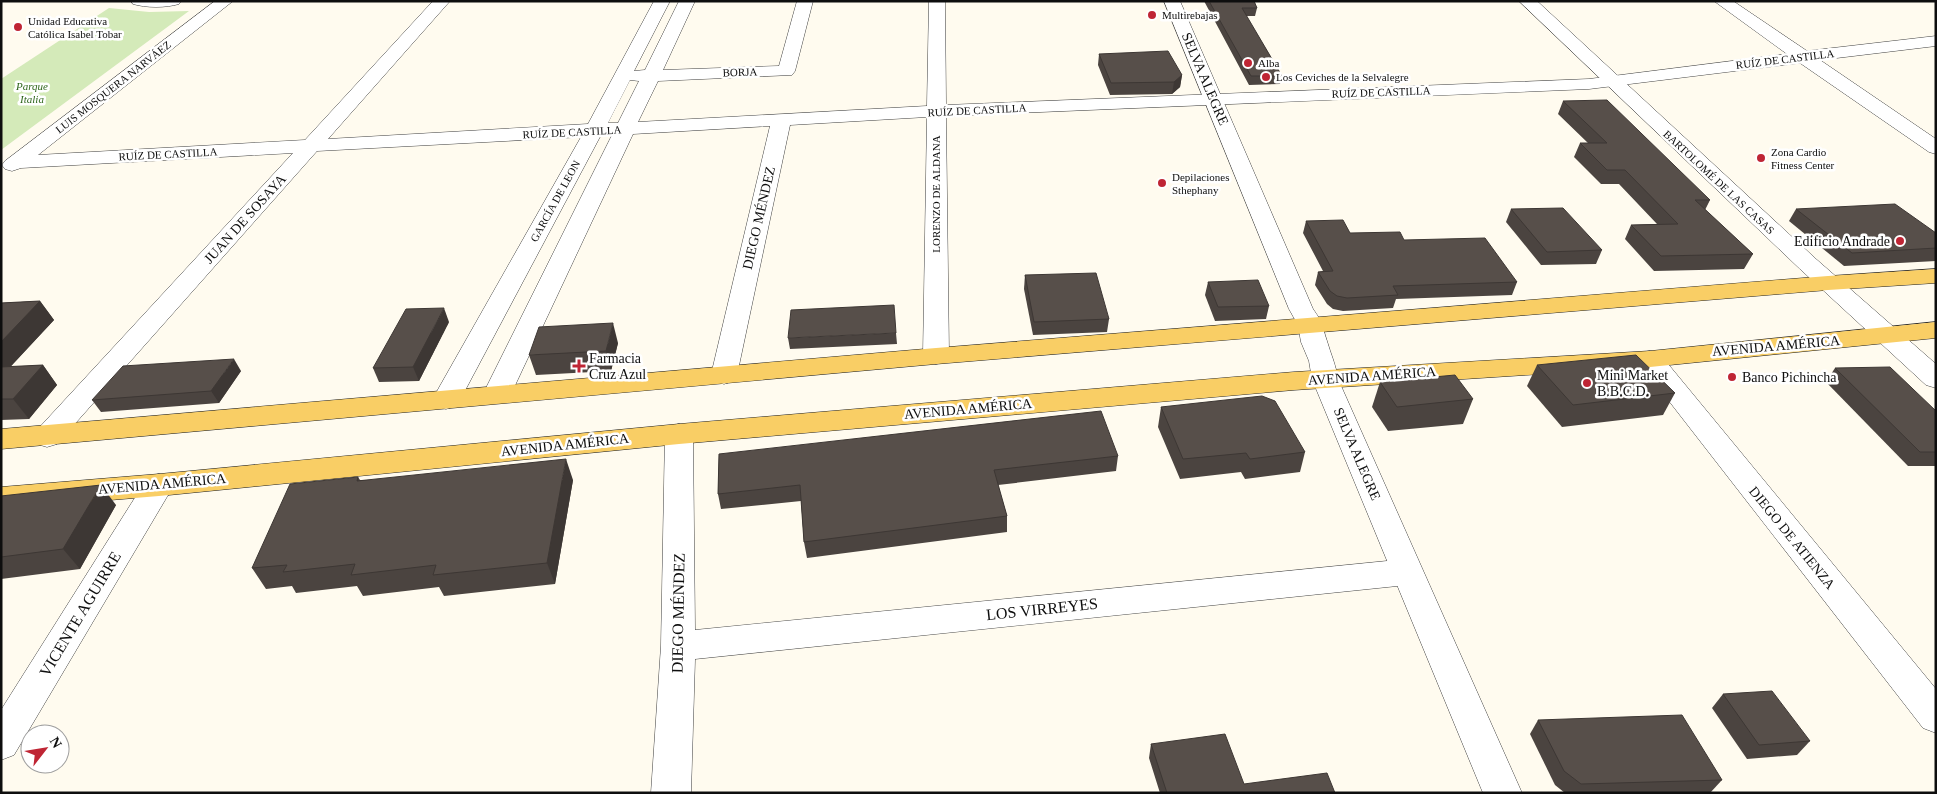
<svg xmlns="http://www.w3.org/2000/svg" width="1937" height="794" viewBox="0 0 1937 794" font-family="'Times New Roman',serif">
<rect width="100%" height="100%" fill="#fffbef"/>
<!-- green -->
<path fill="#d4eab9" d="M109,8L149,12L189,11L1,150V79Z"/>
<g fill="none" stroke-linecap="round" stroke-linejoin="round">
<defs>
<g id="minor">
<path d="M215,1H233L38,155L305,140L433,1H450L328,139L588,124L654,1H670L634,71L645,70L679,1H695L663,70L779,66L797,1H813L795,71L792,75L658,81L638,122L927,106L929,1H945L946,105L1589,79L1787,54L1714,1H1733L1807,51L1936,36V46L1820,60L1936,139V154L1929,152L1800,63L1589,89L946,116L949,356L945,362L936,364L927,362L923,356L927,117L790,125L737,375L733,381L724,384L715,381L711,375L770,126L633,134L511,394L507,400L497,403L487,400L483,394L612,135H601L460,400L456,406L446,409L436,406L432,400L581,137L317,151L57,444L47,447L37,444L33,437L37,430L293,153L21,168L12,171L5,169L2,165L5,161ZM630,80L639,81L618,123H608Z"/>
<path d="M1650,351L1659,353L1936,689V733L1923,728L1641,365L1637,359L1641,353Z"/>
<path d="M679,424L689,427L693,434L695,630L1407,559L1419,563L1423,572L1419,581L1407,585L695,659L691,793H651L661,646L665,434L669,427Z"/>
<path d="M159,474L170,477L174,485L14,755L1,760V710L148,477Z"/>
</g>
<g id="tertiary">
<path d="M131,1H181L179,4C166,8 146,8 133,4Z"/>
<path d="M1164,1H1180L1313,309C1323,323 1322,326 1327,341C1331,355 1336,365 1338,379L1522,793H1483L1312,379L1309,361L1301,342L1298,325L1289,309Z"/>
<path d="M1519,1H1537L1816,259L1936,364V388L1926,385L1800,269Z"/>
</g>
<g id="primary">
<path d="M1936,269V283L1828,290L936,364L1,449V429L936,348L1828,276Z"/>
<path d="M1936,322V338L1650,367L1294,390L679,444L159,496L1,509V487L159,474L679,424L1294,372L1650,351Z"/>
</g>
</defs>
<!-- minor casing -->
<use href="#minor" stroke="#414141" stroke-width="1"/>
<!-- tertiary casing -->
<use href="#tertiary" stroke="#414141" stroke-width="1"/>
<!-- primary casing -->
<use href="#primary" stroke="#1f1f1f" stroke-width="1"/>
<!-- minor -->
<use href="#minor" fill="#fff" fill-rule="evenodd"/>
<!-- tertiary -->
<use href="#tertiary" fill="#fff" fill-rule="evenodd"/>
<!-- primary -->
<use href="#primary" fill="#f9ce65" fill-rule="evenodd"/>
</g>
<!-- wall -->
<g fill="#4b4440">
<path d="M1204,1H1254L1257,8L1255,16H1246L1282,76L1280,84L1249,85Z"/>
<path d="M1099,54L1182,75L1180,87L1172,94L1110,95L1098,65Z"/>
<path d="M1563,101L1710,200L1705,210L1753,254L1744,269L1654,271L1625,239L1631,225L1657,224L1619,184H1601L1574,157L1580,143H1588L1558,114Z"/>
<path d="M1511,209L1602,250L1596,264L1541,265L1506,222Z"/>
<path d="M1796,209L1936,233V261L1844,266L1789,221Z"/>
<path d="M1306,221L1350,233L1404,240L1517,282L1512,295L1396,299L1393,308L1343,311L1333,309L1327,304L1315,285L1318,272L1323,271L1303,233Z"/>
<path d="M1025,275L1109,319L1107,332L1033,335L1024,289Z"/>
<path d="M1208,282L1269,306L1266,319L1215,321L1205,295Z"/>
<path d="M40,301L54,320L10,367L43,365L57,385L29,419L1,420V303Z"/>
<path d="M449,322L419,381L379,382L373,368Z"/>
<path d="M896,333L897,344L790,349L788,338Z"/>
<path d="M618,343L611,371L536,375L529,355Z"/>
<path d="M1537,365L1675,393L1663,415L1562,427L1527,386Z"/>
<path d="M1835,368L1936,411V466H1908L1826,382Z"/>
<path d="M241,371L219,403L101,412L92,400Z"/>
<path d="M1380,382L1473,399L1463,424L1388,431L1372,407Z"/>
<path d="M1161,407L1305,452L1300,472L1245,479L1241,472L1180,479L1158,427Z"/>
<path d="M719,454L1118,456L1116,471L998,485L1007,516V532L807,558L804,542L801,501L721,509L718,494Z"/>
<path d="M358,477L360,480H573L555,584L444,596L439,587L363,596L357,586L296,593L292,586L266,589L252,568Z"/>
<path d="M1,496L116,505L80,569L1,579Z"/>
<path d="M1723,694L1810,741L1797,755L1747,759L1712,708Z"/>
<path d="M1538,720L1722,780L1710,793H1565L1555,785L1530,734Z"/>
<path d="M1151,744L1244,784L1335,793H1160L1149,758Z"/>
</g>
<!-- shaded-wall -->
<g fill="#3d3734">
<path d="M1182,75L1180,87L1172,94L1174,82Z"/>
<path d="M40,301L54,320L1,377V342Z"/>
<path d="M444,308L449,322L419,381L413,367Z"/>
<path d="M613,323L618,343L611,371L606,351Z"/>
<path d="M234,359L241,371L219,403L211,391Z"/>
<path d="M43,365L57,385L29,419L13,399Z"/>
<path d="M566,459L573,480L555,584L547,563Z"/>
<path d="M101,485L116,505L80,569L63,549Z"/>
</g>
<!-- building -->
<g fill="#574f4a" stroke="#3d3734">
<path d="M1209,1H1254L1257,8H1242L1282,76H1251Z"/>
<path d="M1168,51L1182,75L1174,82L1111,83L1099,54Z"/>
<path d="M1607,100L1710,200H1695L1753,254L1661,256L1631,225L1678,224L1625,170H1607L1580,143H1607L1563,101Z"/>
<path d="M1895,204L1936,233V248L1852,253L1796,209Z"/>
<path d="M1563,208L1602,250L1547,252L1511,209Z"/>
<path d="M1343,220L1350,233L1400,232L1404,240L1485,238L1517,282L1393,286L1398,295L1347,298L1337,296L1330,291L1318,272L1333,271L1306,221Z"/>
<path d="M1096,273L1109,319L1034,322L1025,275Z"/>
<path d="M1258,280L1269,306L1218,307L1208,282Z"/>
<path d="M40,301L1,342V303Z"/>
<path d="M894,305L896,333L788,338L791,310Z"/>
<path d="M444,308L413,367L373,368L406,309Z"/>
<path d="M613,323L606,351L529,355L539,327Z"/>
<path d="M1636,355L1675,393L1573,405L1537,365Z"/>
<path d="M234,359L211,391L92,400L123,366Z"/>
<path d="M43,365L13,399H1V367Z"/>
<path d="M1890,367L1936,411V452H1920L1835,368Z"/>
<path d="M1455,375L1473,399L1397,407L1380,382Z"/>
<path d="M1262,396L1275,401L1305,452L1250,459L1246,453L1183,459L1161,407Z"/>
<path d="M1101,411L1118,456L994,470L1007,516L804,542L800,485L718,494L719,454Z"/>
<path d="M566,459L547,563L433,575L436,565L351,575L355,564L283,572L287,565L252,568L290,484L358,477L357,481Z"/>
<path d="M101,485L63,549L1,557V496Z"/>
<path d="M1772,691L1810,741L1759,745L1723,694Z"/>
<path d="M1682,715L1722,780L1581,784L1564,771L1538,720Z"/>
<path d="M1225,734L1244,784L1327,773L1335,793H1167L1151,744Z"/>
</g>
<!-- markers -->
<g fill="#bf2534" stroke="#fff" stroke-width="2">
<circle cx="1152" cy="15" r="5"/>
<circle cx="18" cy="27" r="5"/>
<circle cx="1248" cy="63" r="5"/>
<circle cx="1266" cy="77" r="5"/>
<circle cx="1761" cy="158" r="5"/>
<circle cx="1162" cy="183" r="5"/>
<circle cx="1900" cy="241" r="5"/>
<path d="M576.5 358.5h5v5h5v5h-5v5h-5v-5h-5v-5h5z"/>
<circle cx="1732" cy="377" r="5"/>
<circle cx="1587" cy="383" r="5"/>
</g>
<g text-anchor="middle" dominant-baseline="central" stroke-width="5" stroke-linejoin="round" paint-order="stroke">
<!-- far-poi labels -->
<g font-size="11" fill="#0e0e0e" stroke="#fff" text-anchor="start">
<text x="1162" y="15">Multirebajas</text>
<text x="28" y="21">Unidad Educativa<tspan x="28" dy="13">Católica Isabel Tobar</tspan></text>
<text x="1258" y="63">Alba</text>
<text x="1276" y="77">Los Ceviches de la Selvalegre</text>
<text x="1771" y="152">Zona Cardio<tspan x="1771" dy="13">Fitness Center</tspan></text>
<text x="1172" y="177">Depilaciones<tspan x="1172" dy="13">Sthephany</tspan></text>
</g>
<!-- far-street labels -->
<g font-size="11" fill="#0e0e0e" stroke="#fff">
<text transform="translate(1785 59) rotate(-7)">RUÍZ DE CASTILLA</text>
<text transform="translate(740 72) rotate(-2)">BORJA</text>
<text transform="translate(113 87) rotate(-38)">LUIS MOSQUERA NARVÁEZ</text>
<text transform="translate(1381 92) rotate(-2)">RUÍZ DE CASTILLA</text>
<text transform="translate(977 110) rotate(-3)">RUÍZ DE CASTILLA</text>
<text transform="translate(572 132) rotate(-3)">RUÍZ DE CASTILLA</text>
<text transform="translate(168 154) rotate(-3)">RUÍZ DE CASTILLA</text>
<text transform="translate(1719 182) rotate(43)">BARTOLOMÉ DE LAS CASAS</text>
<text transform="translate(936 194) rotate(-90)">LORENZO DE ALDANA</text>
<text transform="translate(555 201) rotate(-61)">GARCÍA DE LEON</text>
</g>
<!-- far-park labels -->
<g font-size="11" font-style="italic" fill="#30671e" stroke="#fff">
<text x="32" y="86">Parque<tspan x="32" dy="13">Italia</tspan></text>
</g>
<!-- street labels -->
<g font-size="14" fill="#0e0e0e" stroke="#fff">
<text transform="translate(1205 79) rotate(67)">SELVA ALEGRE</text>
<text transform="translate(759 218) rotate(-77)">DIEGO MÉNDEZ</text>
<text transform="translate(245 219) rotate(-48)">JUAN DE SOSAYA</text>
<text transform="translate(1776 346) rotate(-5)">AVENIDA AMÉRICA</text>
<text transform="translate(1372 376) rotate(-4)">AVENIDA AMÉRICA</text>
<text transform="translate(968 409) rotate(-5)">AVENIDA AMÉRICA</text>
<text transform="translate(565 445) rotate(-6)">AVENIDA AMÉRICA</text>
<text transform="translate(1357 454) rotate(67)">SELVA ALEGRE</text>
<text transform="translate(162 484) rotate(-5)">AVENIDA AMÉRICA</text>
<text transform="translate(1792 538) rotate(51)">DIEGO DE ATIENZA</text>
</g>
<!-- poi labels -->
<g font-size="14" fill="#0e0e0e" stroke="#fff" text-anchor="start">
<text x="1890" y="241" text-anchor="end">Edificio Andrade</text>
<text x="589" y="358">Farmacia<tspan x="589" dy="16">Cruz Azul</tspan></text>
<text x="1597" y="375">Mini Market<tspan x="1597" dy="16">B.B.C.D.</tspan></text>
<text x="1742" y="377">Banco Pichincha</text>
</g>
<!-- near-street labels -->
<g font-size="16" fill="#0e0e0e" stroke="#fff">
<text transform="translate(1042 609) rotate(-6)">LOS VIRREYES</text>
<text transform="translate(678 613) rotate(-89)">DIEGO MÉNDEZ</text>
<text transform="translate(80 614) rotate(-59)">VICENTE AGUIRRE</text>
</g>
</g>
<!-- border -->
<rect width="1937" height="794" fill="none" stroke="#0e0e0e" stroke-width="5"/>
<!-- north arrow -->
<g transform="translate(45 749) rotate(59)"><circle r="24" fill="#ffffff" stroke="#9f9f9f"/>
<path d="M0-4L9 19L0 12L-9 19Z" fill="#bf2534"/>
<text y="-8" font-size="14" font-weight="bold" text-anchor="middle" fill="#0e0e0e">N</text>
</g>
</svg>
